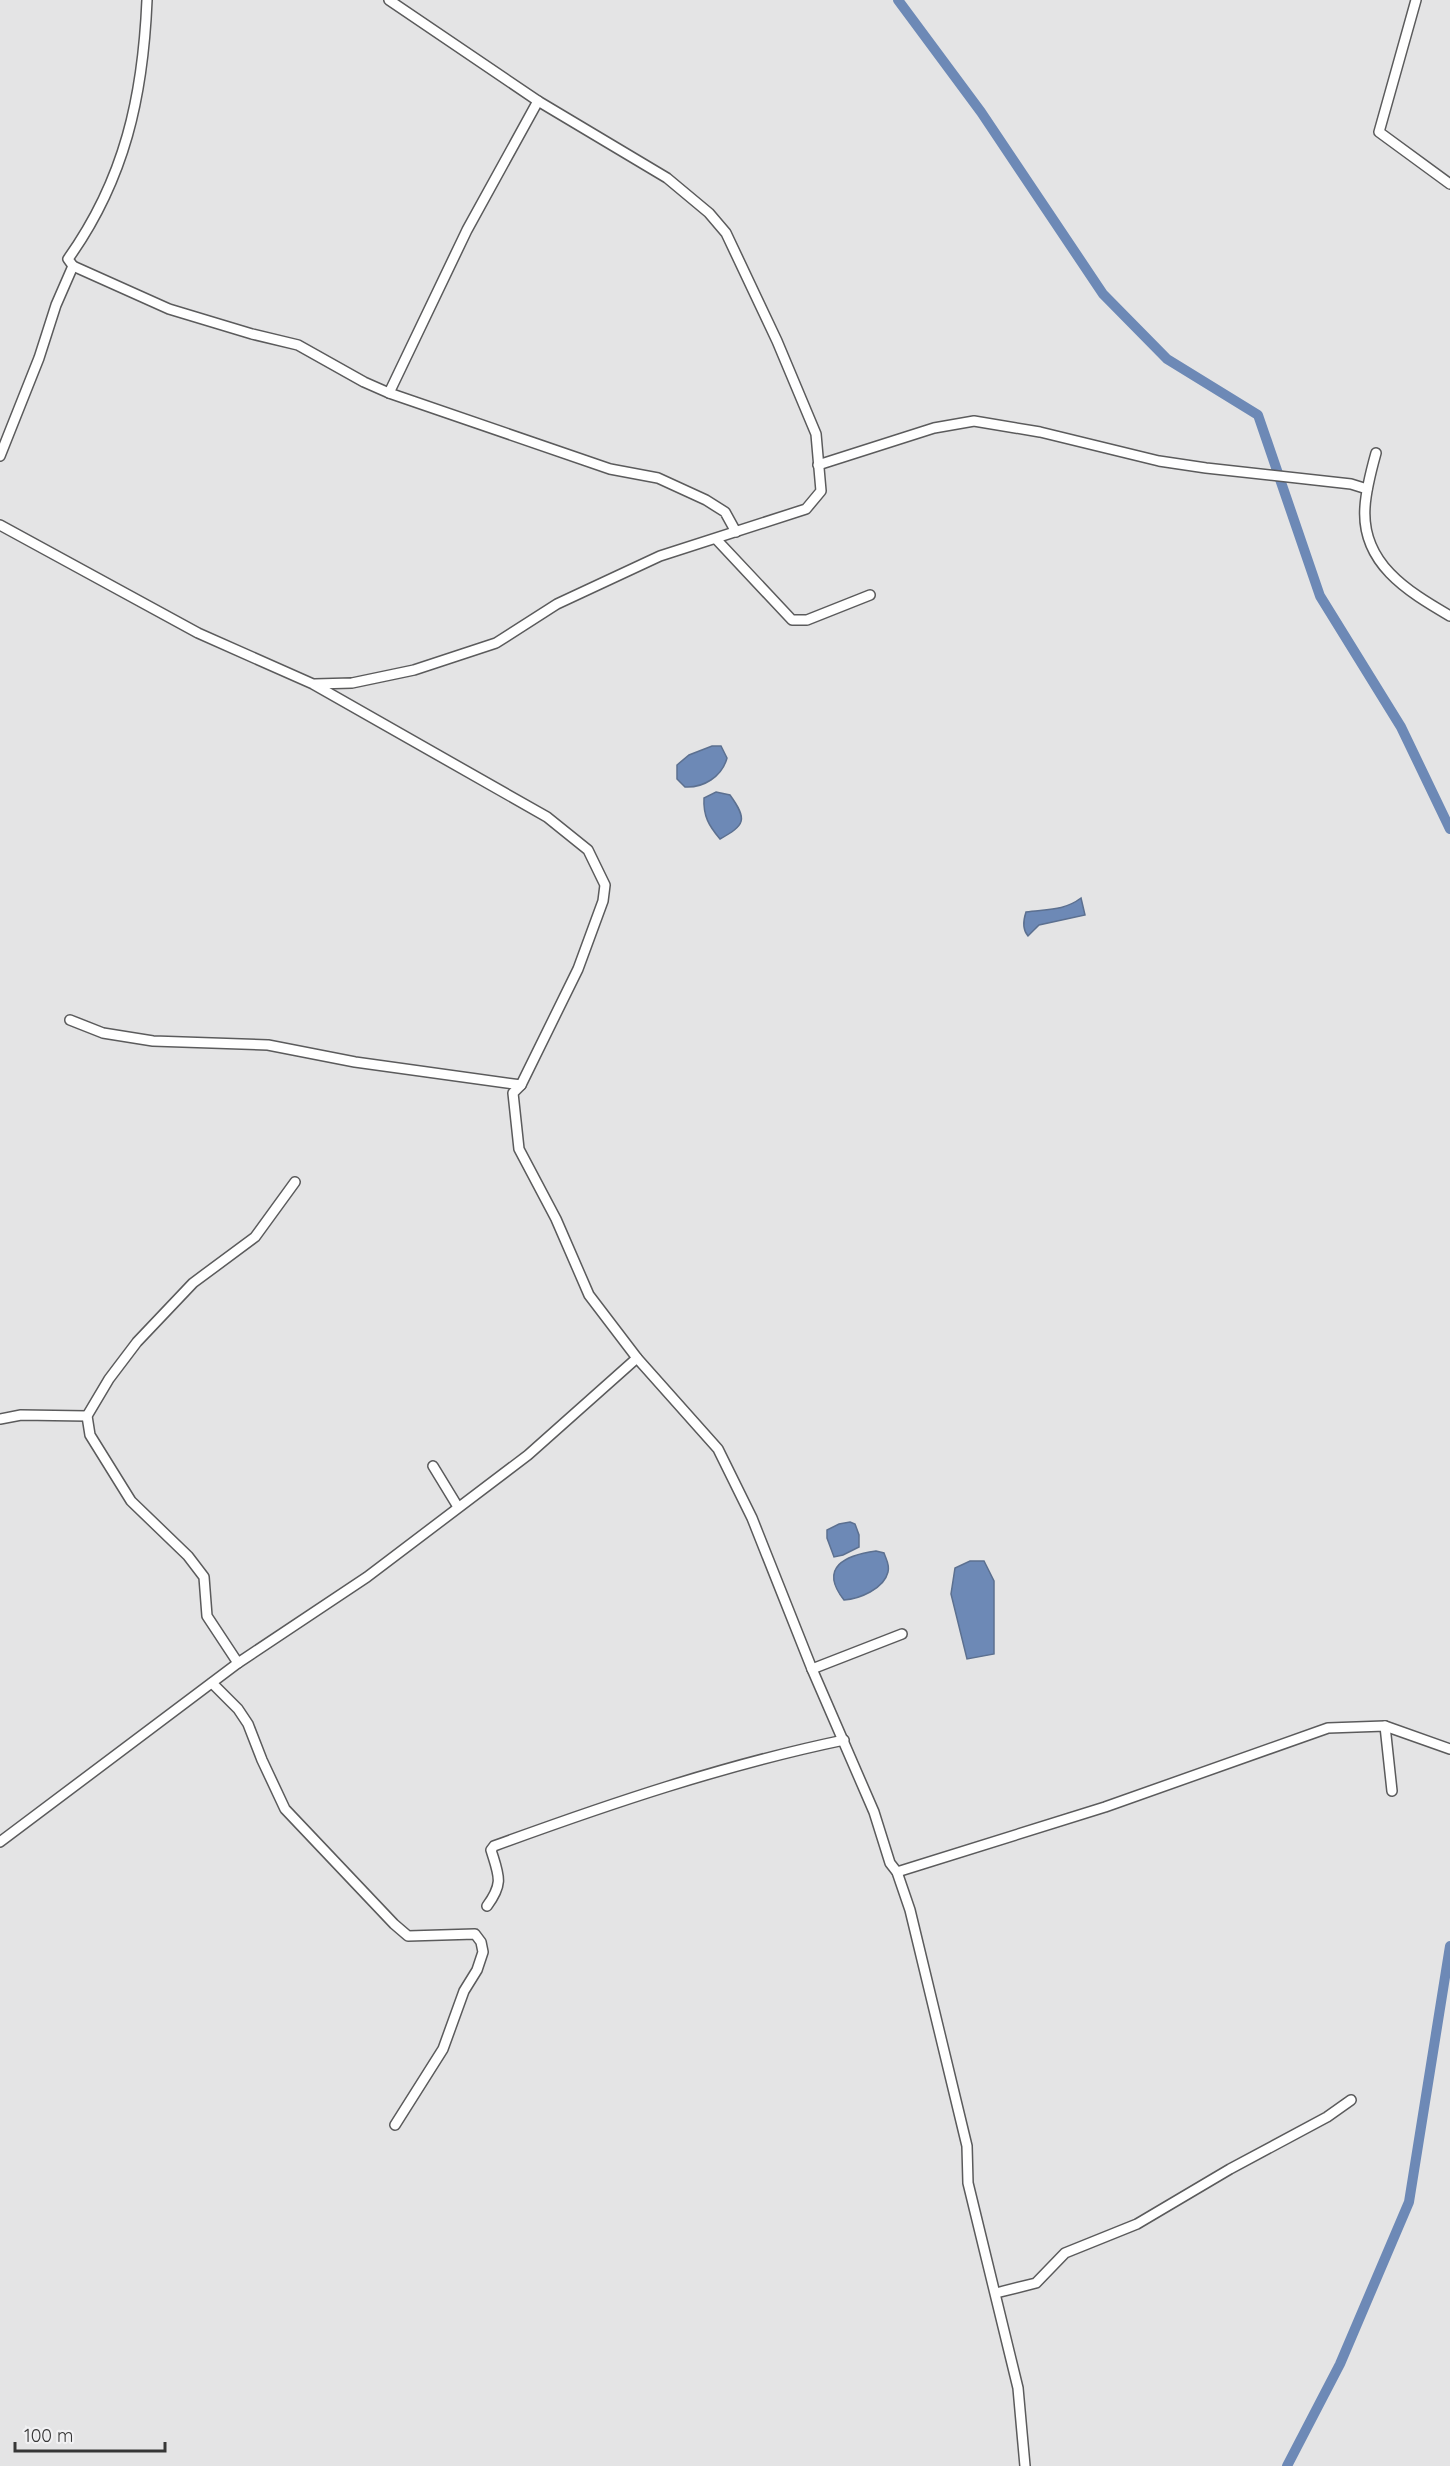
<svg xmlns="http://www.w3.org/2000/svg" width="1450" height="2466" viewBox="0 0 1450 2466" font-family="Quicksand,sans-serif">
<rect width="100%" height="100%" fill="#e4e4e5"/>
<!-- water -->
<g fill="#6d89b6" stroke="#5c7090" stroke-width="1.5">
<path d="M712,746H721L727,758C722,777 703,788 685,787L677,779V765L689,755Z"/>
<path d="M716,792L730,795C748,820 745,825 720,839C709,826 703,816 704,798Z"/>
<path d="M1081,898L1085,915L1039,925L1028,936C1022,929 1023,921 1026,912C1046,909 1064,911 1081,898Z"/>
<path d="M850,1522L855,1524L859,1535V1547L843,1555L834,1557L827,1538V1530L839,1524Z"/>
<path d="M876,1551L884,1553C886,1559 890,1565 888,1572C884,1589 859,1599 844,1600C818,1567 846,1555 876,1551Z"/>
<path d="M970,1561H984L994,1581V1654L967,1659L951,1594L955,1568Z"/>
</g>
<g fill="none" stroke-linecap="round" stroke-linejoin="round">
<!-- canal -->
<g stroke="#6d89b6" stroke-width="10">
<path d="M898,0L981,112L1103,294L1167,359L1258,415L1320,596L1401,727L1450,829"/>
<path d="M1287,2466L1340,2364L1409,2202L1450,1946"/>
</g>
<defs>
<g id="minor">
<path d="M147,0C143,96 125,179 68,259L73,266L169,309L252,334L298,345L364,382L389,393L610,469L658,478L706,500L725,512L736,532"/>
<path d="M1416,0L1379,132L1450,184"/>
<path d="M389,393L467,230L538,101"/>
<path d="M1376,453C1371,471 1366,489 1365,507C1361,563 1407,591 1450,616"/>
<path d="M0,456L39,358L56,305L73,266"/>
<path d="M818,465L934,428L974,421L1040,432L1159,461L1206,468L1351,484L1367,489"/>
<path d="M0,525L198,633L313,684L547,817L588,850L605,885L603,901L578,969L521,1085L513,1093L519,1149L556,1219L589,1295L637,1358L718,1449L752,1518L812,1669L874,1812L890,1863L897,1872L910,1910L967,2146L968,2183L1018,2388L1025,2466"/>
<path d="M716,539L792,620H807L870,595"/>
<path d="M315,684L352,683L414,670L496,643L557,604L660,556L806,509L821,491L816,434L777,341L726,233L709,213L667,178L538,101L389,0"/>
<path d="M70,1020L103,1033L153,1041L268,1045L355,1062L521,1085"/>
<path d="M0,1419L21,1415L87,1416"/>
<path d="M433,1466L458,1507"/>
<path d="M238,1663L207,1616L204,1577L188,1556L131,1501L90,1435L87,1416L109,1379L137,1342L193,1283L255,1237L295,1182"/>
<path d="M812,1669L902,1634"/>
<path d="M212,1683L238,1709L248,1724L262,1760L285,1809L394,1924L408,1936L475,1934L481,1942L483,1952L477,1970L464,1991L443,2049L395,2125"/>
<path d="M1385,1726L1392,1791"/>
<path d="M0,1842L238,1663L367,1577L528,1455L637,1358"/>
<path d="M897,1872L1105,1807L1328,1728L1385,1726L1450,1749"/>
<path d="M487,1906C504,1883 499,1876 491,1850L494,1846C609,1804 724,1765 844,1740"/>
<path d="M996,2293L1036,2283L1065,2253L1137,2224L1230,2169L1327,2117L1351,2100"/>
</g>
</defs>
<!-- minor casing -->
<use href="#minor" stroke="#5b5b5c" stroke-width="12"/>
<!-- minor -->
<use href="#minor" stroke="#fff" stroke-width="9"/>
</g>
<!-- scale -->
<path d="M15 2442v9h150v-9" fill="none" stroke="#363636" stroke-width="3"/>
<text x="24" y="2442" font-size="18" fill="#363636" stroke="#f1f1f3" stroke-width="4.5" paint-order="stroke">100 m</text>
</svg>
